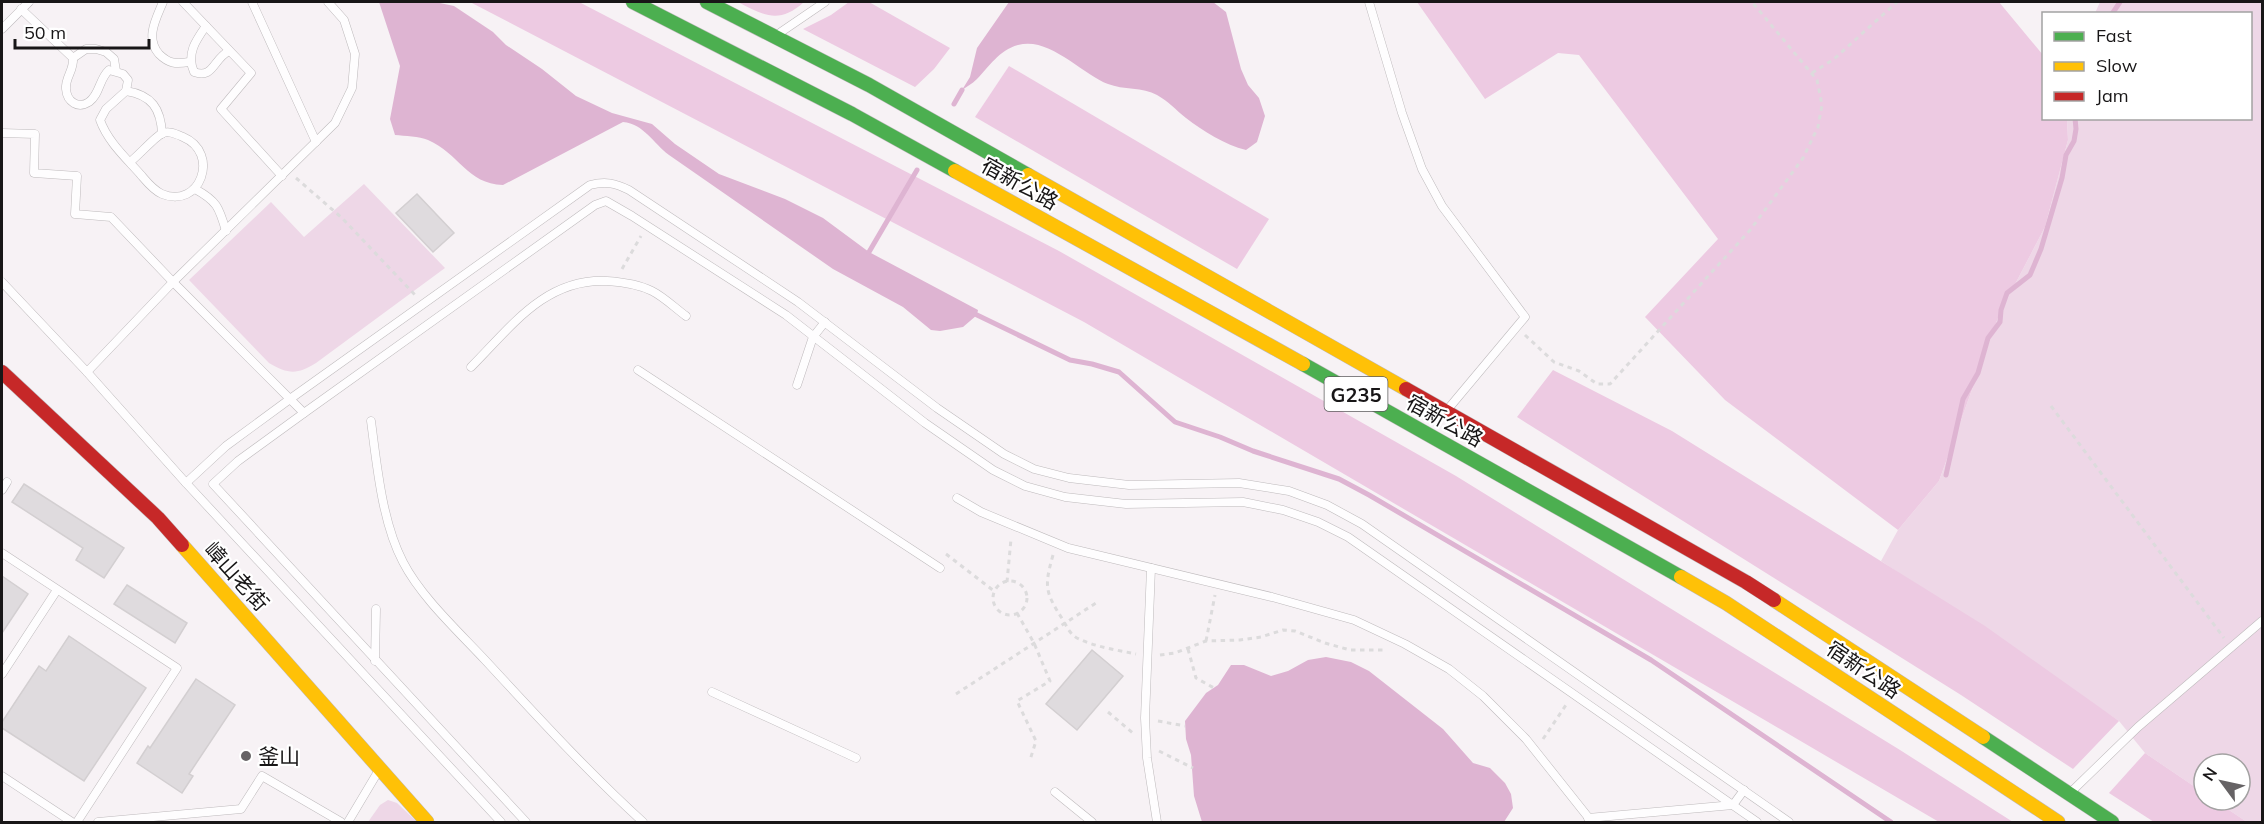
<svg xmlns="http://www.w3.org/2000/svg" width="2264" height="824" viewBox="0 0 2264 824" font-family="Mulish,'Noto Sans SC',sans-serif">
<rect width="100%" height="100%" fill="#f7f2f5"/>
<!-- green -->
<g fill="#eed7e7">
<path d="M2100,2H2262V822H2247L2214,800H2240V764H2204V793L2145,753L2119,721L1881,561L1898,530L1939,481L1999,315L2045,227L2068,140L2067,119L2250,118V14L2095,13Z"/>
<path d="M364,184L445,268L316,363C297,375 288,374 269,363L189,280L271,202L304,237Z"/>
<path d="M388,800L397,803L417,822H368L380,805Z"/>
</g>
<!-- forest -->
<g fill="#edcae2">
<path d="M470,2H579L1059,251L1456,476L1900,750L2013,822H1939L1084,322Z"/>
<path d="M738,2H804C779,25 763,15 738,2Z"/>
<path d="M849,2H869L950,48L934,69L915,87L803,29L831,15Z"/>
<path d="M1417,2H1999L2043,55L2044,118L2067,119L2068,140L2045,227L1999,315L1939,481L1898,530L1725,400L1645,317L1718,239L1579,55L1558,53L1485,99Z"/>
<path d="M1009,66L1269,219L1237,269L975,117Z"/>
<path d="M1553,370L1672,431L1985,626L2119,721L2073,769L1961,695L1517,417Z"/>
<path d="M2145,753L2204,793V800H2214L2247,822H2154L2109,793Z"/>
</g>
<!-- water -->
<g fill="#deb4d2">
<path d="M379,2H435L454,6L493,32L506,45L542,69L576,96L612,113L652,124L675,144L719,174L785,199L823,218L869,252L978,310L977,315L963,327L940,331L931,330L903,307L833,269L669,155C653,143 644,124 623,122L503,185C467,184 459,153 428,140C419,136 405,136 395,135L390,119L400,66Z"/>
<path d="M1009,2H1213L1226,12L1241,69L1248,85L1259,98L1265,116L1257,142L1246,150C1225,145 1203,131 1186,118C1176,110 1168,101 1157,95C1143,87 1123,90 1108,84C1082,74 1049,36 1018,45C999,50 989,67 977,79C972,84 966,87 962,90L970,77L977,48Z"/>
<path d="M1326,657L1351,662L1369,671L1443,729L1473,763L1490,768L1505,783L1511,794L1513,808L1504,822H1202L1194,796L1191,755L1186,739L1185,721L1206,693L1218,685L1231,665H1244L1271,676L1288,671L1308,660Z"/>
</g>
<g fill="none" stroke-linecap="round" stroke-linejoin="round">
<!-- stream -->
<g stroke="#deb4d2" stroke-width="5">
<path d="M2112,14L2120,2"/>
<path d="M954,104L962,90"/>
<path d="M869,252L917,170"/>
<path d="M977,315L1070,360L1092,364L1119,372L1175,422L1220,437L1253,451L1339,479L1369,495L1651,660L1891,822"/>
<path d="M1946,475L1963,399L1978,373L1988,338L2000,322L2001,310L2007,293L2030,275L2041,249L2062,178L2066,155L2074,141L2076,129L2075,118"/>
</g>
</g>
<!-- building -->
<g fill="#dfdbde" stroke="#d3cfd1" stroke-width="1.5">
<path d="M417,194L454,233L433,252L396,213Z"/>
<path d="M24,484L124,548L104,578L76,560L83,548L12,502Z"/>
<path d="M2,576L28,594L2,633Z"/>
<path d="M127,585L187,623L175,643L114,604Z"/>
<path d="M69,636L146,688L84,781L2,728V722L39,666L46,671Z"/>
<path d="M1092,650L1123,676L1077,730L1046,704Z"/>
<path d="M196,679L235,705L189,774L193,776L182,793L137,763L148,746L150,748Z"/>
</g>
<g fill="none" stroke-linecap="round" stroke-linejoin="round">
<defs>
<g id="lane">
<path d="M163,2C156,19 145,38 159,54C169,64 176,64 189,62"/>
<path d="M183,2L251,73L221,109L282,176"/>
<path d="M252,2L316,142"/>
<path d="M1369,2L1402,113L1422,169L1442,206L1525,317L1448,409"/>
<path d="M21,9L73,58C74,71 65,77 66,89C67,102 78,109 89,102C100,94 99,79 109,70L123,74L128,80L126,91L106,109L100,120C108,142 126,158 141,175C147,182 153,190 162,194C200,210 221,153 183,137C176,134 168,130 161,134C154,138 138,156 130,162"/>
<path d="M206,26C196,40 186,54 194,72C214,79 213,59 229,51"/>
<path d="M2,29L29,2"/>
<path d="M781,32L825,2"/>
<path d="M73,58L86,49H96L106,52L114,59L116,71"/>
<path d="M126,91C152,95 161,109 162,134"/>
<path d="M2,133L35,134L34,173L77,176L75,214L111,217L173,282L304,413"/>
<path d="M195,189C217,201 219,207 226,231"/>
<path d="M2,282L87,372L186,483"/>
<path d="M471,367C511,327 545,278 607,281C622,282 638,284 652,291C664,297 675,308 686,316"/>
<path d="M638,370L940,568"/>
<path d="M87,372L173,282L335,123L352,88L355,54L344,20L328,2"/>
<path d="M797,385L813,337L825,322"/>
<path d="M371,421C377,466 382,522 403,562C421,597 458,631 485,660C536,715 587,771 643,822"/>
<path d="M2,490L7,482"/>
<path d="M957,498L981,512L1068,548L1272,597L1354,620L1405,644L1449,669L1483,696L1526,739L1592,822"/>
<path d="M2,553L177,668L77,822"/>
<path d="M1151,568L1145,718L1147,758L1157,822"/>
<path d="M375,661L376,609"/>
<path d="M2,674L57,590"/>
<path d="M712,692L856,758"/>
<path d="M2,776L72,822"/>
<path d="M2072,791L2138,727L2262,621"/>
<path d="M1055,792L1092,822"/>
<path d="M1588,818L1733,805L1744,790"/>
<path d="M98,822L241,809L262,776L341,822"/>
<path d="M348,822L379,770"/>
<path d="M501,822L186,483L226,446L290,399L590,185C605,181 615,183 629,190L798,302L937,408L1004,454L1034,469L1069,478L1129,485L1239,483L1289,491L1327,505L1362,524L1789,822"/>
<path d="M526,822L213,484L238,461L304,413L595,205L606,201L632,216L786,315L925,423L993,470L1025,486L1065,497L1126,504L1243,502L1283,510L1318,522L1348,537L1757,822"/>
</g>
<g id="fast">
<path d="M633,2L852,114L955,171"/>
<path d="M707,2L869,85L1028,175"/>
<path d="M1303,364L1681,577"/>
<path d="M1983,737L2112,822"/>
</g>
<g id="slow">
<path d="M955,171L1303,364"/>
<path d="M1028,175L1406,389"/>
<path d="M182,545L427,822"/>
<path d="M1681,577L1726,603L2058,822"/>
<path d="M1774,600L1983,737"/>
</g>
<g id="jam">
<path d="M2,372L158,518L182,545"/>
<path d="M1406,389L1746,582L1774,600"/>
</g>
</defs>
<!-- lane casing -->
<use href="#lane" stroke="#bebabc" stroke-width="9"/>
<!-- fast casing -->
<use href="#fast" stroke="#bebabc" stroke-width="15"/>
<!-- slow casing -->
<use href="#slow" stroke="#bebabc" stroke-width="15"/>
<!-- jam casing -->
<use href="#jam" stroke="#bebabc" stroke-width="15"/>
<!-- path -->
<g stroke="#dcdbdc" stroke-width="3" stroke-dasharray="4.5 4.5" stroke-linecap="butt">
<path d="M1812,73L1834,59L1897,2"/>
<path d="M296,178L342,218L415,295"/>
<path d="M622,269L641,236"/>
<path d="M1525,335L1554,362L1579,371L1597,384H1610L1751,229L1803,158L1818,127L1822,105L1817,80L1752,2"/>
<path d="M2051,406L2224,638"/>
<path d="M946,554L994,591"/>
<path d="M1053,555C1044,587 1045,592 1063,620C1067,627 1070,634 1077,638C1095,647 1117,650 1136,654"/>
<circle cx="1010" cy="598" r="17"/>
<path d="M1007,582L1011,539"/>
<path d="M1017,613L1034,643L1050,681L1017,701L1036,741L1030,760"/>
<path d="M1206,641L1215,595"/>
<path d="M1188,649L1196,678L1214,688"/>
<path d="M1160,655L1175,653L1206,641L1240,640L1261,637L1283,630L1295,631L1325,643L1350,650H1386"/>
<path d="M956,694L1099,601"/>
<path d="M1108,712L1134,734"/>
<path d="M1158,721L1185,726"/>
<path d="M1543,739L1566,705"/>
<path d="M1159,751L1193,768"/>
</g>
<!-- lane -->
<use href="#lane" stroke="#fefdfe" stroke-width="8"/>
<!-- fast -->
<use href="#fast" stroke="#4caf50" stroke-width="14"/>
<!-- slow -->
<use href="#slow" stroke="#ffc107" stroke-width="14"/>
<!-- jam -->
<use href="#jam" stroke="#c62828" stroke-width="14"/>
</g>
<!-- markers -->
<circle fill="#666365" stroke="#fff" stroke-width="2" cx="246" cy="756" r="6"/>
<g text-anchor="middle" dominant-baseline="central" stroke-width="4.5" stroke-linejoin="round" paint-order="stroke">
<!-- shield labels -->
<rect fill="#fff" stroke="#5d5c5d" stroke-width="1.5" x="1324.5" y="377" width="63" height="34" rx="4.5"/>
<g font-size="20" font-weight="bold" fill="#181617">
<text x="1356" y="394">G235</text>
</g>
<!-- street labels -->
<g font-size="21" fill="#181617" stroke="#fff">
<text transform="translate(1020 183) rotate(29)">宿新公路</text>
<text transform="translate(1445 420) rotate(29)">宿新公路</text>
<text transform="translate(237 576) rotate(48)">嶂山老街</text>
<text transform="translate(1864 669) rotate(34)">宿新公路</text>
</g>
<!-- poi labels -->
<g font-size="21" fill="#181617" stroke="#fff" text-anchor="start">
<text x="258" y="756">釜山</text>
</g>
</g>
<!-- border -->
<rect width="2264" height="824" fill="none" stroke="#181617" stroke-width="6"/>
<!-- legend -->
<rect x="2042" y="12" width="210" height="108" fill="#ffffff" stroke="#a3a2a2" stroke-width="1.5"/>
<rect x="2054" y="32" width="30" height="9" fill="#4caf50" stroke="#a3a2a2" stroke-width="1.5"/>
<text x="2096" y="42" font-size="18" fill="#181617">Fast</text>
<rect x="2054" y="62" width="30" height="9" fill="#ffc107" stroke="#a3a2a2" stroke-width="1.5"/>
<text x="2096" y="72" font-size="18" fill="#181617">Slow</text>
<rect x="2054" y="92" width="30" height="9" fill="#c62828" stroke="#a3a2a2" stroke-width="1.5"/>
<text x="2096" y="102" font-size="18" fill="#181617">Jam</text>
<!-- north arrow -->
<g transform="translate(2222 782) rotate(303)"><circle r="28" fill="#ffffff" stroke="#a3a2a2" stroke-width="1.5"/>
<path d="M0-4.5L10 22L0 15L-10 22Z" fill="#666365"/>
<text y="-9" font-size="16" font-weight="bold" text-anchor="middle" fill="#181617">N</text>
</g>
<!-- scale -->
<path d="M15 39v9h134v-9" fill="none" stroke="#181617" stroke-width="3"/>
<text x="24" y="39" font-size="18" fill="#181617" stroke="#ffffff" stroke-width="4.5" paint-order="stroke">50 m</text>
</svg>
